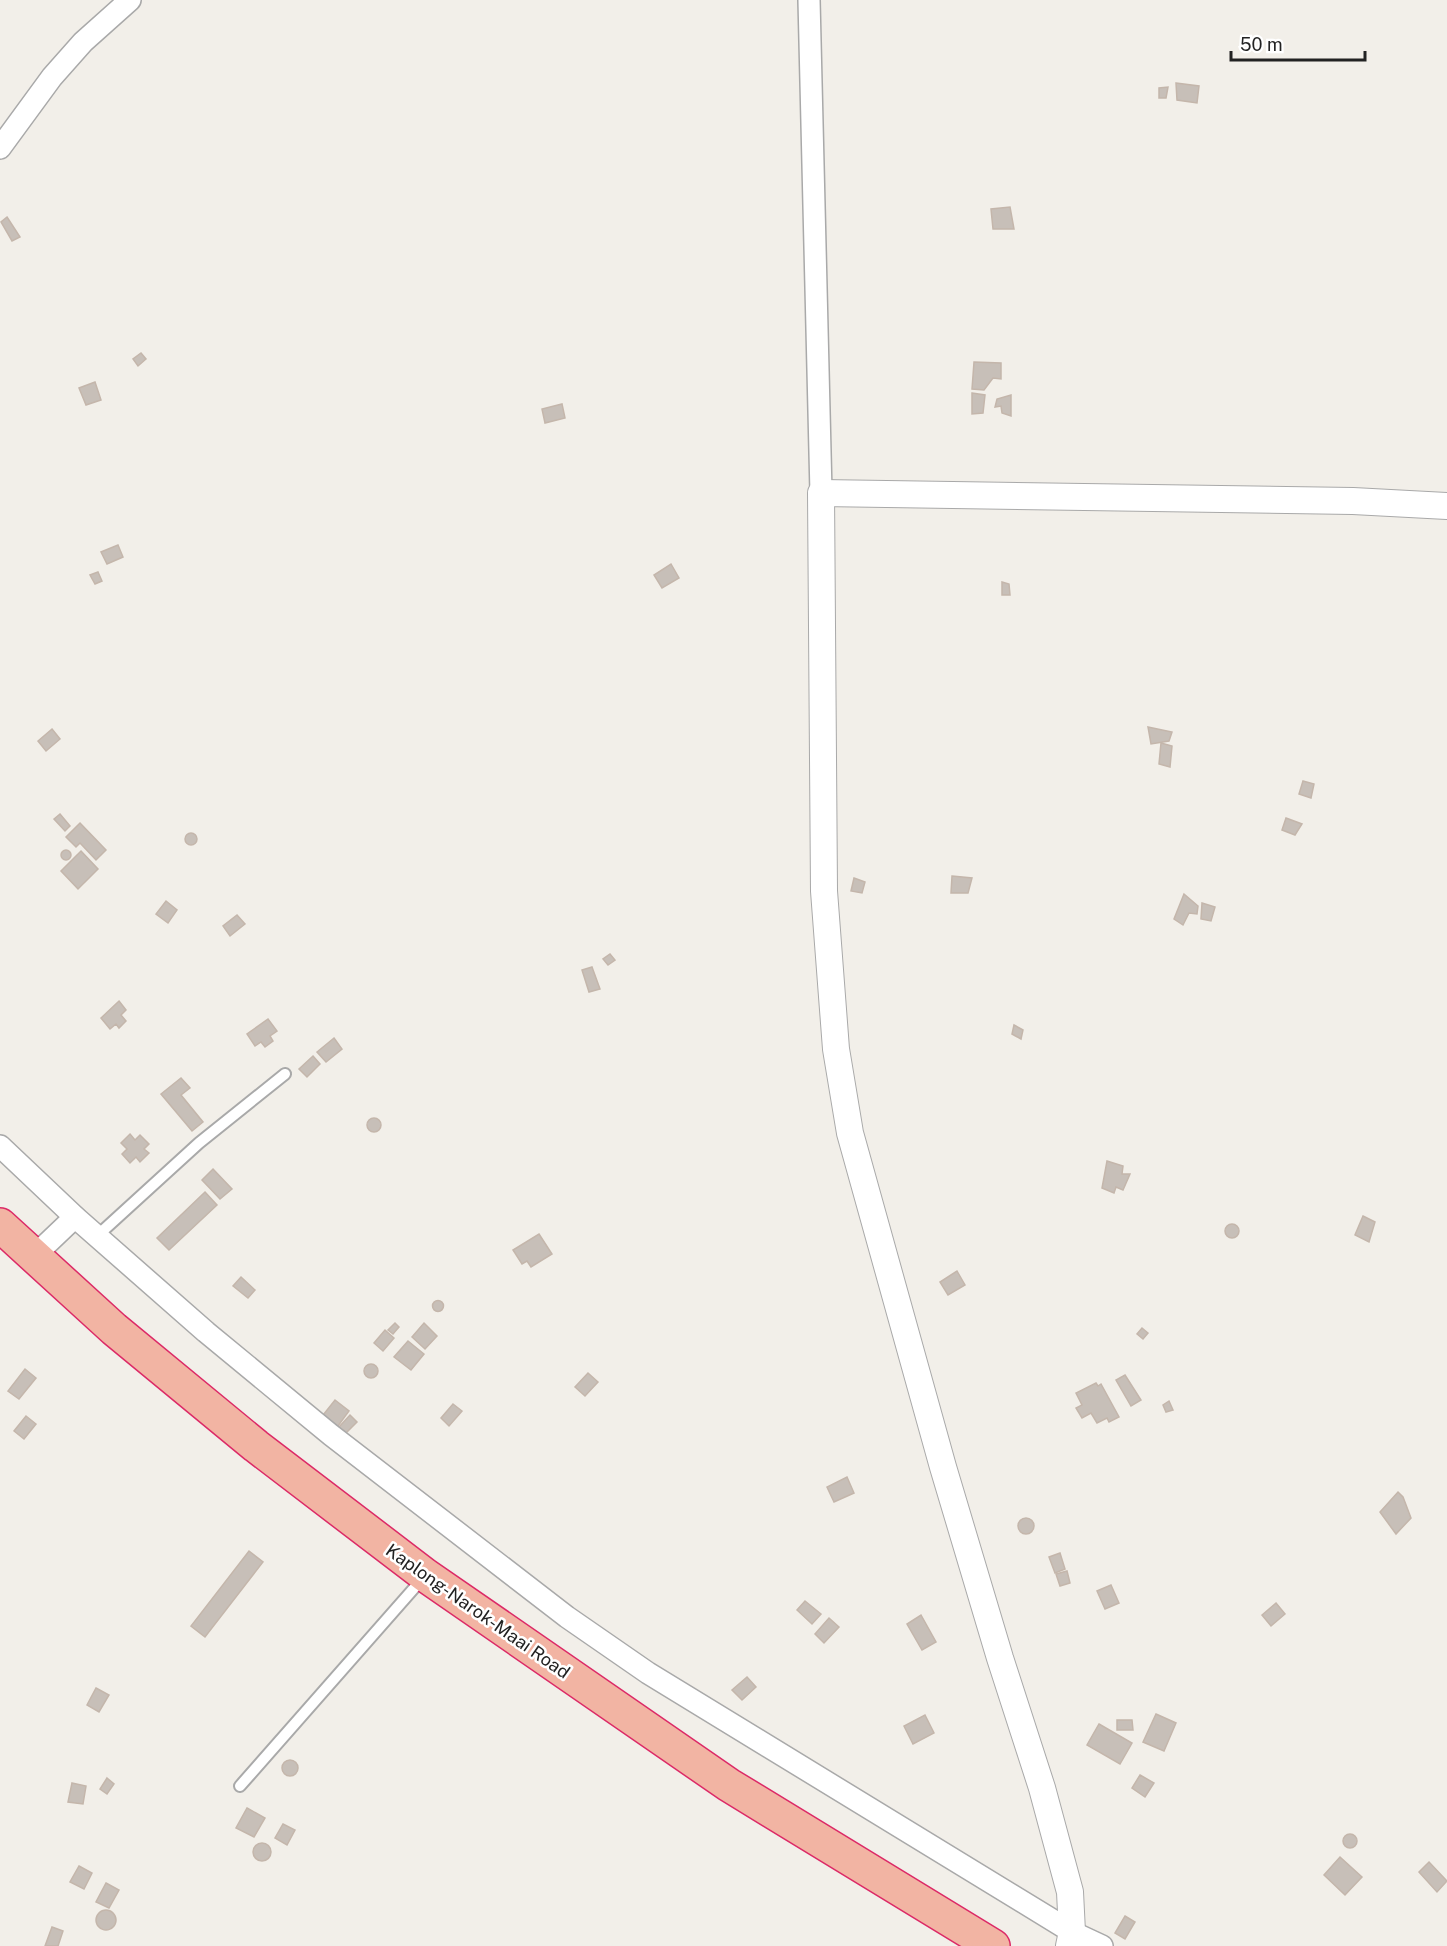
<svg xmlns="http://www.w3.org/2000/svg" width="1447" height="1946" viewBox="0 0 1447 1946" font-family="'Public Sans',sans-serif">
<rect width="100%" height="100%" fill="#f2efe9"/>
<!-- building -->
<g fill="#c7bfb8" stroke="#c4b6ab" stroke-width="1.5">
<path d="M1176,83L1199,86L1197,103L1177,100Z"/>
<path d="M1168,87L1166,98H1159V88Z"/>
<path d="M1010,207L1014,229H993L991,209Z"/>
<path d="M7,217L20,237L12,241L1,222Z"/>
<path d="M141,353L146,359L138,366L133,359Z"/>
<path d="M974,362L1001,363V379L993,378L984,390L972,389Z"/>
<path d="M95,382L101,400L86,405L79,388Z"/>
<path d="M972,393L985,395L983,413L972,414Z"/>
<path d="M1011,395V416L1002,413L1001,406L995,407L997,399Z"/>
<path d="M562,404L565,418L545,423L542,409Z"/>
<path d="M118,545L123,557L107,564L101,552Z"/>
<path d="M671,564L679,578L662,588L654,575Z"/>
<path d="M98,572L102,581L95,584L90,575Z"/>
<path d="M1002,582L1009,584L1010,595H1002Z"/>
<path d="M1148,727L1172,732L1169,741L1151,744Z"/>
<path d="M52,729L60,739L46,751L38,741Z"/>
<path d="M1161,743L1172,746L1170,767L1159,764Z"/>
<path d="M1303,781L1314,784L1311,798L1299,794Z"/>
<path d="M60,814L70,826L65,831L54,819Z"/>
<path d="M1286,818L1302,824L1295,835L1282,830Z"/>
<path d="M80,823L106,850L96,860L80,843L76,847L66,837Z"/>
<circle cx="191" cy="839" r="6"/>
<circle cx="66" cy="855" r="5"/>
<path d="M81,851L98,869L78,889L61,871Z"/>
<path d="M952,876L972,878L968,893H951Z"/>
<path d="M854,878L865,882L862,893L851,891Z"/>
<path d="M1184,894L1198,906L1197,914L1189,913L1183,925L1174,919Z"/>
<path d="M166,901L177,910L168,923L156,914Z"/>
<path d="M1202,903L1215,907L1211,921L1201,919Z"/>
<path d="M237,915L245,924L230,936L223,926Z"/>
<path d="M610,954L615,960L608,965L603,959Z"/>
<path d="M592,967L600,989L589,992L582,970Z"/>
<path d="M119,1001L126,1010L121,1015L126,1021L119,1028L116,1024L110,1029L101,1018Z"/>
<path d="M268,1019L277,1031L270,1036L273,1041L265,1047L261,1042L255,1046L247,1034Z"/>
<path d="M1014,1025L1023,1030L1021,1039L1012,1034Z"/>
<path d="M334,1038L342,1049L326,1062L317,1052Z"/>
<path d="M313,1056L320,1064L307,1077L299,1069Z"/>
<path d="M181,1078L190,1088L181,1095L203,1122L192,1131L161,1094Z"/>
<circle cx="374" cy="1125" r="7"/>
<path d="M130,1134L135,1140L140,1135L149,1144L144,1149L149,1153L140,1162L136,1157L130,1163L122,1154L127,1149L121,1143Z"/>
<path d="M1107,1161L1123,1166L1122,1174H1130L1123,1190L1116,1187L1114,1193L1102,1188Z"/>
<path d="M213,1169L232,1189L220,1199L202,1180Z"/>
<path d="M205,1192L217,1205L169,1250L157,1238Z"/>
<path d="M1363,1216L1375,1222L1369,1242L1355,1235Z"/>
<circle cx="1232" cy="1231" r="7"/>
<path d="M539,1234L552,1254L531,1267L527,1261L522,1264L513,1250Z"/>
<path d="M957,1271L965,1285L948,1295L940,1282Z"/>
<path d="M241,1277L255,1290L248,1298L233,1286Z"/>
<circle cx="438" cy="1306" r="5.5"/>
<path d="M395,1323L399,1327L393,1334L388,1330Z"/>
<path d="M424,1323L437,1336L425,1349L412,1337Z"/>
<path d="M1142,1328L1148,1333L1143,1339L1137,1334Z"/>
<path d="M385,1330L394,1338L383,1351L374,1343Z"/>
<path d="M408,1341L424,1354L411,1370L394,1357Z"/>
<circle cx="371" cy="1371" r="7"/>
<path d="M25,1369L36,1378L19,1399L8,1391Z"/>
<path d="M588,1373L598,1382L585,1396L575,1387Z"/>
<path d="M1125,1375L1141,1400L1131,1406L1116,1380Z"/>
<path d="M1096,1383L1098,1386L1101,1384L1119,1417L1109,1422L1107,1418L1097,1423L1091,1413L1082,1418L1076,1408L1082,1405L1076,1393Z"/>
<path d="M335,1400L349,1411L338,1426L323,1415Z"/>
<path d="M1169,1401L1173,1410L1166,1412L1163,1405Z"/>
<path d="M453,1404L462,1411L449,1426L441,1418Z"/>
<path d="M350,1415L357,1422L346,1433L339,1427Z"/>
<path d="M26,1416L36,1424L24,1439L14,1431Z"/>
<path d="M847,1477L854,1493L834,1502L827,1487Z"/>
<path d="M1398,1492L1403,1497L1411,1518L1396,1534L1380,1512Z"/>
<circle cx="1026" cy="1526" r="8"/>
<path d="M249,1551L263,1562L205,1637L191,1626Z"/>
<path d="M1060,1553L1065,1569L1055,1573L1049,1557Z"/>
<path d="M1067,1571L1070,1583L1060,1586L1056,1574Z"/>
<path d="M1111,1585L1119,1603L1105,1609L1097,1591Z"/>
<path d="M805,1601L821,1614L812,1624L797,1610Z"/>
<path d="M1276,1603L1285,1614L1271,1626L1262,1615Z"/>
<path d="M921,1615L936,1642L922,1650L907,1624Z"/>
<path d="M829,1618L839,1627L824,1643L815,1634Z"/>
<path d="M747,1677L756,1687L742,1700L732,1690Z"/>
<path d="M96,1688L109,1695L99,1712L87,1705Z"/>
<path d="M1156,1714L1176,1723L1164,1751L1143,1742Z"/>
<path d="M925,1715L934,1733L913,1744L904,1726Z"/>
<path d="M1117,1720H1132L1133,1730H1117Z"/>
<path d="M1099,1724L1132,1743L1120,1764L1087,1745Z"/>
<circle cx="290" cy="1768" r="8"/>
<path d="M1140,1775L1154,1783L1145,1797L1132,1788Z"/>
<path d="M107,1778L114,1784L107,1794L100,1789Z"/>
<path d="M72,1783L86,1786L83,1804L68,1802Z"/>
<path d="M247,1808L265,1818L254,1837L236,1828Z"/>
<path d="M283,1824L295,1830L287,1845L275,1838Z"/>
<circle cx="1350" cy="1841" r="7"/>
<circle cx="262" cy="1852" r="9"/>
<path d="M1340,1857L1362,1877L1345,1895L1324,1875Z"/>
<path d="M1429,1862L1447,1881L1437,1892L1419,1872Z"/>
<path d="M79,1866L92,1873L84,1889L70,1882Z"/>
<path d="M106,1883L119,1890L109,1908L96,1902Z"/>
<circle cx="106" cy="1920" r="10"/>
<path d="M1125,1916L1135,1922L1125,1939L1115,1933Z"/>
<path d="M52,1927L63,1931L58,1946H45Z"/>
</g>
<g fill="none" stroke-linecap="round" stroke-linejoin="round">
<defs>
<g id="service">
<path d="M97,1236L199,1143L285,1074"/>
<path d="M240,1786L423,1578"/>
</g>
<g id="minor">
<path d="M809,0L821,493"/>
<path d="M0,148L52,77L83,42L130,0"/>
<path d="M0,1146L75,1217L206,1332L331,1435L567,1617L648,1673L1072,1932L1102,1946"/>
<path d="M33,1257L75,1217"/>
</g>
<path id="tertiary" d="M1069,1946L1072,1932L1070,1892L1042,1788L1000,1658L943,1467L850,1133L836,1049L824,891L821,493L1353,501L1447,506"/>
<path id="trunk" d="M0,1225L114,1329L256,1446L425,1575L729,1785L993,1946"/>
</defs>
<!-- service casing -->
<use href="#service" stroke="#a9a9a9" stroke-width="14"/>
<!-- minor casing -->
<use href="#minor" stroke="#a9a9a9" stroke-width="24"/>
<!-- tertiary casing -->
<use href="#tertiary" stroke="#a9a9a9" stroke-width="28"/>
<!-- trunk casing -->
<use href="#trunk" stroke="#dc2a67" stroke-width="36"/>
<!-- service -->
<use href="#service" stroke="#fff" stroke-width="10"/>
<!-- minor -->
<use href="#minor" stroke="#fff" stroke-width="21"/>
<!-- tertiary -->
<use href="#tertiary" stroke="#fff" stroke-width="26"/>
<!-- trunk -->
<use href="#trunk" stroke="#f2b4a3" stroke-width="33"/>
</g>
<g text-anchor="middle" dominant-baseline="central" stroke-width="5" stroke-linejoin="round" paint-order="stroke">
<!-- street labels -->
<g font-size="18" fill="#222" stroke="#fff">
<text transform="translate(478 1611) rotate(35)">Kaplong-Narok-Maai Road</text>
</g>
</g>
<!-- scale -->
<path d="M1231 51v9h134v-9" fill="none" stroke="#222222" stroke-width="3"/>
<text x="1240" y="51" font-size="18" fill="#222222" stroke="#ffffff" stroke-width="4.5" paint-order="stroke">50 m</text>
</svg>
